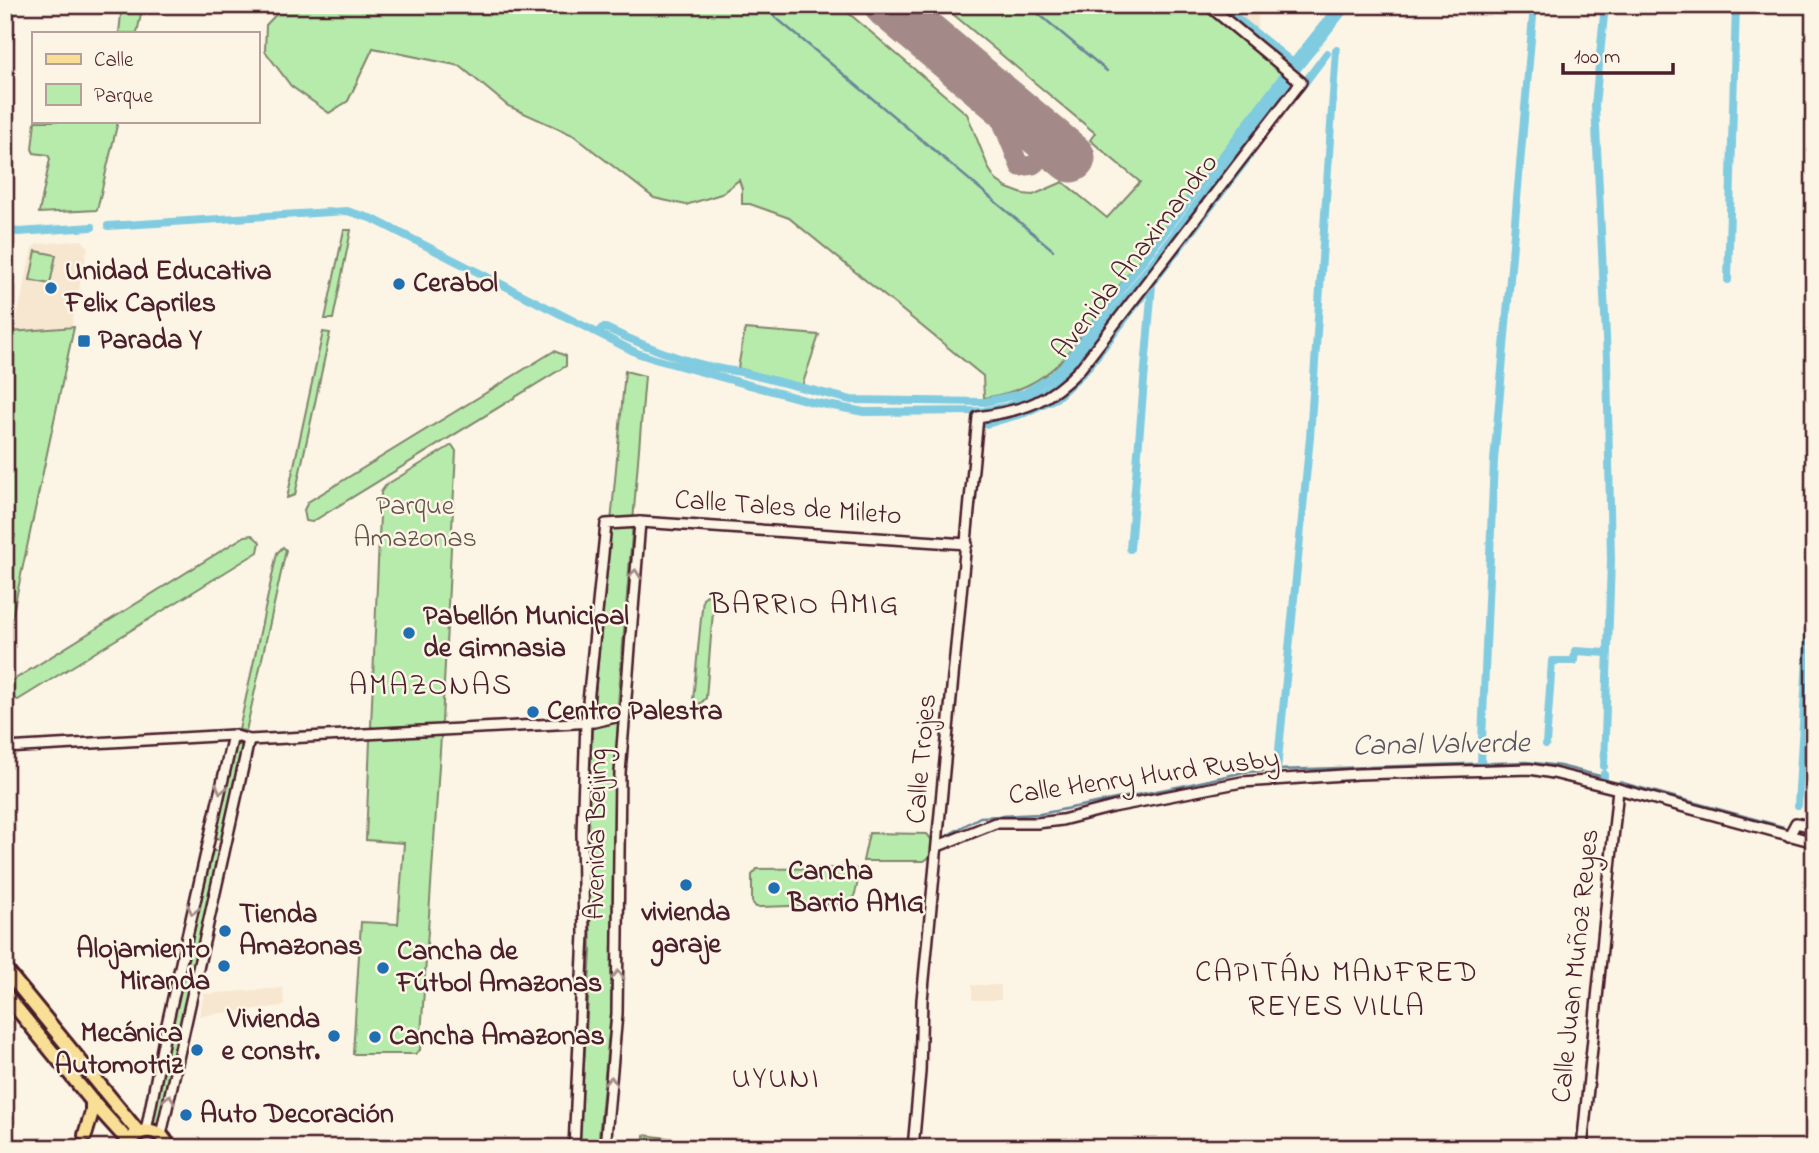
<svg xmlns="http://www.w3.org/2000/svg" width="1819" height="1153" viewBox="0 0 1819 1153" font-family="'Indie Flower',sans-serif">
<rect width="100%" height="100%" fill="#fcf5e5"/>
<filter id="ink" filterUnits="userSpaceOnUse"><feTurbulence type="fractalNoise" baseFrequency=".0143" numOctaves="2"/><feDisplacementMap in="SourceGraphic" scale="14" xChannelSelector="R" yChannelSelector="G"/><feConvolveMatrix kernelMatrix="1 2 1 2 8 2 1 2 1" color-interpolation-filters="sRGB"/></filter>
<g filter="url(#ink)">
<!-- built -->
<g fill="#f8e7d0">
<path d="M1231,5H1259L1257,30L1231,6Z"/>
<path d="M82,240L88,247L71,328L14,331L32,248L37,244Z"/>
<rect x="972" y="985" width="29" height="15"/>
<path d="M283,988L284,1006L199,1016L204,994Z"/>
</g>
<!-- green -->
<g fill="#b7ebac" stroke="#80856c" stroke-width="2">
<path d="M122,5H143L137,33H119Z"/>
<path d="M285,5H839L967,114L989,169L996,180L1007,188L1023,194L1033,195L1063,182L1107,218L1140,182L1090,140L1095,133L942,5H1201L1283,73L1062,360C1040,383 1015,393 984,398L983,376L789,218L750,204H742V189L739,180L721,194L686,205L654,198L573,135L508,106L460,66L373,48L348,101L329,113L291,86L265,51L266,25Z"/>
<path d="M35,121H118L97,210L39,213L50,159L48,155L34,153L32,149Z"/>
<path d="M344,230H351L333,319H325Z"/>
<path d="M36,251L56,255L50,284L30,280Z"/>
<path d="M74,327L5,650V584L15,535L5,533V359L11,332Z"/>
<path d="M745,329L819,335L802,386L738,368Z"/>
<path d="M323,332L330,333L295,495L287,498Z"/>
<path d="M554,351L566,356V366L312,522L306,521L304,510L308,502Z"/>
<path d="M625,371L645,376L618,704C614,715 604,715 593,718Z"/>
<path d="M452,445L456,451L442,722L440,725L375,730L371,726L381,492L386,485Z"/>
<path d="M252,535L260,542L258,552L18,700L8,697V687L12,681L245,536Z"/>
<path d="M283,547L286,550L246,731L239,730L277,553Z"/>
<path d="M707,595L714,599L706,698L700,704L693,700L703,598Z"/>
<path d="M618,722L614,802L611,1012L598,1147L579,1146L591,952L588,832L592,726Z"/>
<path d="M439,734L441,736L420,1050L415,1054H353L361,922L398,924L404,843L366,840L370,740L373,737Z"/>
<path d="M236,744L243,746L222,838L214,839Z"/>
<path d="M869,833L927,834L932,840L931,856L924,861H863Z"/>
<path d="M212,851H219L159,1126L150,1121Z"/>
<path d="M854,868L858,870C859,879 856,899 848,904L761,907H756L752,902V875L757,869Z"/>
<path d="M5,977L109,1107L133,1129L124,1133L5,984Z"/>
<path d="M644,1135L722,1145V1148H643Z"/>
</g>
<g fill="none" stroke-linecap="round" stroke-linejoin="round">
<!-- stream -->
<g stroke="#6a8698" stroke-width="2.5">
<path d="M1028,5L1107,71"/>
<path d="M762,6L1053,250"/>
<path d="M1277,770L1526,762L1560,766L1604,777"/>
<path d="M1619,782L1784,827"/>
<path d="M948,835L980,817L1040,814L1187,785L1244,772L1263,771"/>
</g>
<!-- canal -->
<g stroke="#80cbe0" stroke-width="8">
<path d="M1221,5L1293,63L1332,14"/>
<path d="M1297,69L1348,5"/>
<path d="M1300,89L1327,53"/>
<path d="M108,226L347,211L373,219L637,353L658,360L812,402L864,412L984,411L1009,406L1042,392L1056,383L1069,370L1160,253L1288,81"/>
<path d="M5,230L19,232L92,227"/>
<path d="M1728,280L1736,5"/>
<path d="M598,333L602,328H606C648,348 695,367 741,372L851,400L985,402L1025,393L1051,377L1063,366L1284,75"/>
<path d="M983,425L1025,413L1056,398L1086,370L1250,155"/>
<path d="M1130,549L1152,285"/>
<path d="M1546,744L1552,661H1574L1575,651L1607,653"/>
<path d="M1481,763L1494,461L1534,5"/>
<path d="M1604,766L1611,560L1607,358L1595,105L1605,5"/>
<path d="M1277,770L1310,437L1336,50"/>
<path d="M1604,777V774"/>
<path d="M1798,805L1814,545"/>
</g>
<!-- taxiway -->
<path stroke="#a38a88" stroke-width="19" d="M988,88L1020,167L1033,165L1038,161"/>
<!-- runway -->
<path stroke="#a38a88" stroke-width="49" d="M889,5L1071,158"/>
<defs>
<g id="minor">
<path d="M5,713L7,727L5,738"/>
<path d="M5,748L233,735L249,740L594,722L624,715"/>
<path d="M1789,836L1796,823L1814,827"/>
<path d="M938,846L995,823H1037L1062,820L1113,807L1242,782L1358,774L1530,769L1553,773L1618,789L1814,842"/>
<path d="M146,1131L165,1033L233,735"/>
<path d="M161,1135L249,740"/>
<path d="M574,1148L584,934L582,833L586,722L606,524L640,522L967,544"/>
<path d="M605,1148L617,1014L620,773L640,522"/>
<path d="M913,1148L920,1072L922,1000L978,417C1024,410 1048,403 1080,369L1301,82L1208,5"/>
<path d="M1582,1148L1618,789"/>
</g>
<path id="major" d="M169,1147L184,1148"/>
<g id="highway">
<path d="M5,969L139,1133"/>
<path d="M5,994L92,1101L129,1142"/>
<path d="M85,1135L92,1112V1101"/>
<path d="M134,1136C148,1126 163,1131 169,1148"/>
</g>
</defs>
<!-- minor casing -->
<use href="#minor" stroke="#4a1f2b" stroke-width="14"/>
<!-- major casing -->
<use href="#major" stroke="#4a1f2b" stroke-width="16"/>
<!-- highway casing -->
<use href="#highway" stroke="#4a1f2b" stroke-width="18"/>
<!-- minor -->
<use href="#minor" stroke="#fcf5e5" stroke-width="9"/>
<!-- major -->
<use href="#major" stroke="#f9df96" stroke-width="10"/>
<!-- highway -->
<use href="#highway" stroke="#f9df96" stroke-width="12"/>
</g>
<!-- one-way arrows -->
<defs><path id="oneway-chevron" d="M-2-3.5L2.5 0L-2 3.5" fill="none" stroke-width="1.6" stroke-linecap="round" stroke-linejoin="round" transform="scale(1.75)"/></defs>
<g stroke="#a38a88">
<use href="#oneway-chevron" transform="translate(635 574) rotate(-84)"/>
<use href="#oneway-chevron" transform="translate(221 789) rotate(103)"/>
<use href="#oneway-chevron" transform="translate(193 910) rotate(103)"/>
<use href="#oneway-chevron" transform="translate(618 975) rotate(-89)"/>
<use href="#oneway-chevron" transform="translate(611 1081) rotate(-85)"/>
<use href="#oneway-chevron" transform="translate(169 1099) rotate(-77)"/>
</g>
</g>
<!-- markers -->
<g fill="#1f6fb2" stroke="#fcf5e5" stroke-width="2.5">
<circle cx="399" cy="284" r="7"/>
<circle cx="51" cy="288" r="7"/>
<rect x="77" y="334" width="14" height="14" rx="3.5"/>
<circle cx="409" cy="633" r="7"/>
<circle cx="533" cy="712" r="7"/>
<circle cx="686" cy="885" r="7"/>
<circle cx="774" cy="888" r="7"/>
<circle cx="225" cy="931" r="7"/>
<circle cx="224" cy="966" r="7"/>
<circle cx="383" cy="968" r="7"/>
<circle cx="334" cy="1036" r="7"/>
<circle cx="375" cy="1037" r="7"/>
<circle cx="197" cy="1050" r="7"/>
<circle cx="186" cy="1115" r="7"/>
</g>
<g text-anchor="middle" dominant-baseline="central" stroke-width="5" stroke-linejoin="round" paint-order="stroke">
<!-- street labels -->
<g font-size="28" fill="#4a1f2b" stroke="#fcf5e5">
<text transform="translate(1136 257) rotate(-52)">Avenida Anaximandro</text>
<text transform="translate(788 509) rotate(4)">Calle Tales de Mileto</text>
<text transform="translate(923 759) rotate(-85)">Calle Trojes</text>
<text transform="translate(1144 778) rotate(-8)">Calle Henry Hurd Rusby</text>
<text transform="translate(598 834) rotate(-89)">Avenida Beijing</text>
<text transform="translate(1577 966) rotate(-84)">Calle Juan Muñoz Reyes</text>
</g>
<!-- poi labels -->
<g font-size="28" font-weight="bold" fill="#4a1f2b" stroke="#fcf5e5" text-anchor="start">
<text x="65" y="272">Unidad Educativa<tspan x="65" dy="32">Felix Capriles</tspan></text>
<text x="413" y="284">Cerabol</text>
<text x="98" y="341">Parada Y</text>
<text x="423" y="617">Pabellón Municipal<tspan x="423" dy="32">de Gimnasia</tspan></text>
<text x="547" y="712">Centro Palestra</text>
<text x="788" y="872">Cancha<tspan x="788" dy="32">Barrio AMIG</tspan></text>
<text x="686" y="913" text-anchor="middle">vivienda<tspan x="686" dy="32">garaje</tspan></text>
<text x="239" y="915">Tienda<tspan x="239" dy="32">Amazonas</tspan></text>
<text x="210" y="950" text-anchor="end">Alojamiento<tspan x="210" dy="32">Miranda</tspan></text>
<text x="397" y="952">Cancha de<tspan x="397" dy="32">Fútbol Amazonas</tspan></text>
<text x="320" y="1020" text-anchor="end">Vivienda<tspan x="320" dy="32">e constr.</tspan></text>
<text x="183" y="1034" text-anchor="end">Mecánica<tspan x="183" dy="32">Automotriz</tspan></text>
<text x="389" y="1037">Cancha Amazonas</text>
<text x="200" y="1115">Auto Decoración</text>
</g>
<!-- park labels -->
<g font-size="28" fill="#65524b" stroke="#fcf5e5">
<text x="415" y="507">Parque<tspan x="415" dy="32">Amazonas</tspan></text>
</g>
<!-- neighbourhood labels -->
<g font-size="30" letter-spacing="2" fill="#4a1f2b" stroke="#fcf5e5">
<text x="805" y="606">BARRIO AMIG</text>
<text x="431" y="687">AMAZONAS</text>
<text x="1337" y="974">CAPITÁN MANFRED<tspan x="1337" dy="34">REYES VILLA</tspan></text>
<text x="776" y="1080">UYUNI</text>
</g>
<!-- water labels -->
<g font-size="30" font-style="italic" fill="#5a5361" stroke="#fcf5e5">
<text transform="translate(1441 746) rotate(-1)">Canal Valverde</text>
</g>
</g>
<!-- margin -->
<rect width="1819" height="1153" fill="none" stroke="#fcf5e5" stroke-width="28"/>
<rect x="14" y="14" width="1791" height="1125" fill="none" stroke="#4a1f2b" stroke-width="2.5" filter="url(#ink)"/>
<!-- legend -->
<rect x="32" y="32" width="228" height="91" fill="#fcf5e5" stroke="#b59f9b" stroke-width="2"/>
<rect x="46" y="54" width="35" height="10" fill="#f9df96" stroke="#b59f9b" stroke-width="2"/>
<text x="94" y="66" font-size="21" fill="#4a1f2b">Calle</text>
<rect x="46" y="84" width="35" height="21" fill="#b7ebac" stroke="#b59f9b" stroke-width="2"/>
<text x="94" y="102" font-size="21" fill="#4a1f2b">Parque</text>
<!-- scale -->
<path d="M1563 63v10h110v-10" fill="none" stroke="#4a1f2b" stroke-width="3.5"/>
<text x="1574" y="63" font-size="21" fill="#4a1f2b" stroke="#fcf5e5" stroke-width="5" paint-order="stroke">100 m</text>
</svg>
